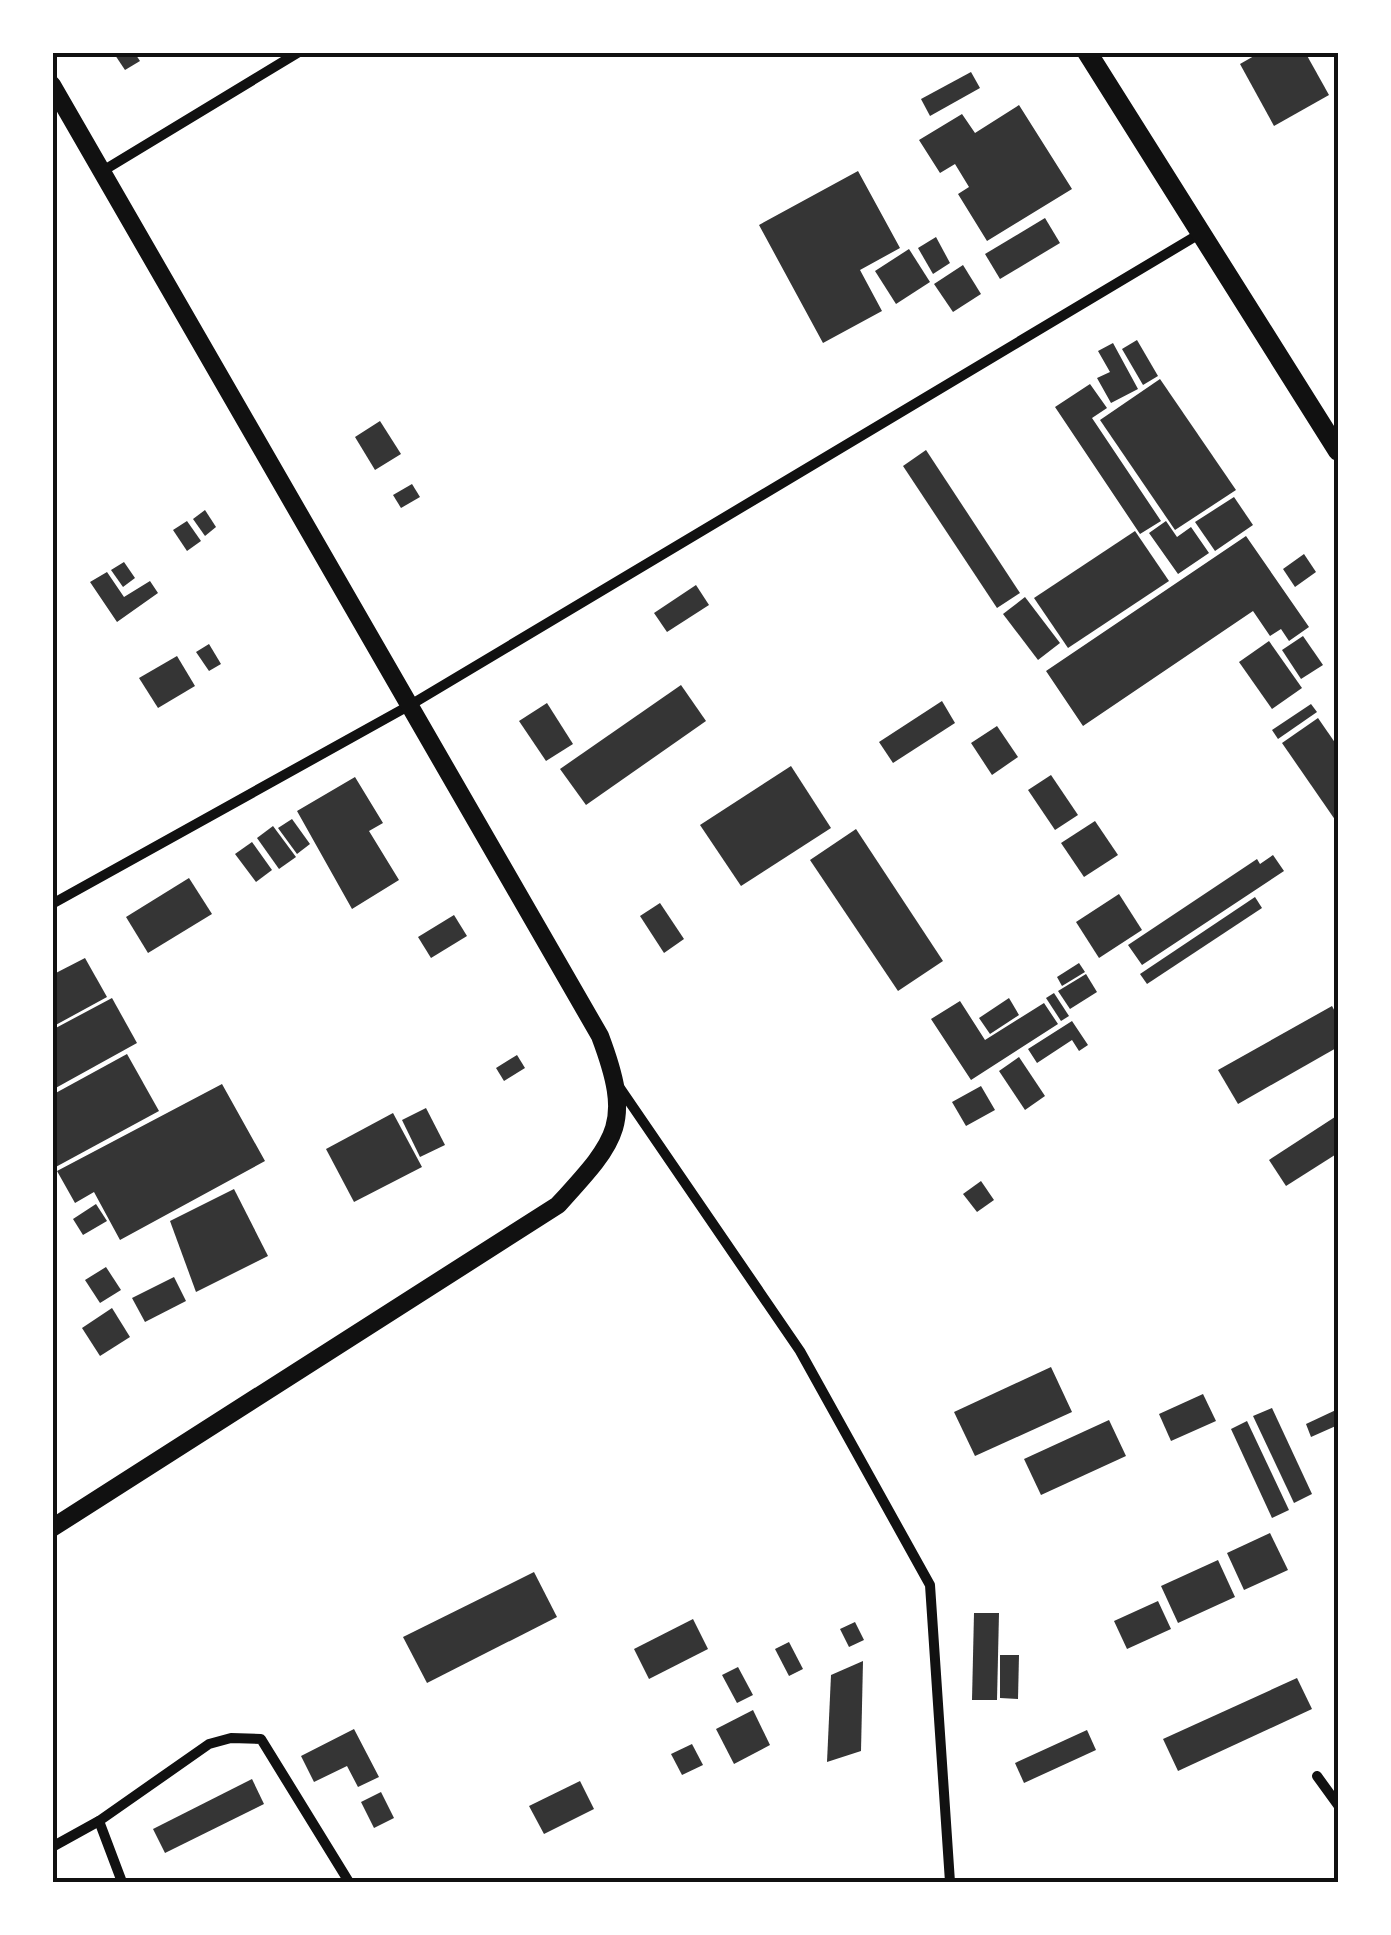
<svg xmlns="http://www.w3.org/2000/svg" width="1391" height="1935" viewBox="0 0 1391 1935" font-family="Manrope,sans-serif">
<rect width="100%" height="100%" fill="#fff"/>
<!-- building -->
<g fill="#353535">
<path d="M113,52H134L140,61L125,70Z"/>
<path d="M1261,52H1305L1329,95L1274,126L1240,64Z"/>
<path d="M971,72L980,88L930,116L921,99Z"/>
<path d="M1019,105L1072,189L987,241L958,194L969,187L955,164L940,173L919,140L962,114L975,133Z"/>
<path d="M858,171L900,248L860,270L882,311L823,343L759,225Z"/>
<path d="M1045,218L1060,243L1000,279L985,254Z"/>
<path d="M936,237L950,263L933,274L918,248Z"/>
<path d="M909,249L930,282L896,304L875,271Z"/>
<path d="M963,265L981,294L953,312L934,284Z"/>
<path d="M1137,340L1158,376L1143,385L1122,349Z"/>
<path d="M1113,343L1138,389L1111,403L1097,378L1110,372L1098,351Z"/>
<path d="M1160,379L1236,490L1175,530L1100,420Z"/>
<path d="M1090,384L1107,408L1092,418L1161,521L1140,534L1055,407Z"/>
<path d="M380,421L401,454L375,470L355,437Z"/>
<path d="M926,450L1020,593L997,608L903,466Z"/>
<path d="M412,484L420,497L401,508L393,495Z"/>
<path d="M1234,497L1253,525L1215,551L1195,522Z"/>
<path d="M205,510L216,527L205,536L193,519Z"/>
<path d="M187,521L201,541L187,551L173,530Z"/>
<path d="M1166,521L1177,537L1191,527L1209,553L1178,574L1149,533Z"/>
<path d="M1135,531L1169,581L1068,648L1034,598Z"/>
<path d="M1246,536L1309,627L1289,641L1281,629L1270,636L1253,611L1083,726L1046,671Z"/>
<path d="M1304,554L1316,572L1295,587L1283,569Z"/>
<path d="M124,562L135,578L123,587L111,570Z"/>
<path d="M107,572L124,597L150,581L158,593L117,622L90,582Z"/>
<path d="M696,585L709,605L667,632L654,613Z"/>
<path d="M1025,597L1060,643L1038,660L1003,614Z"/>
<path d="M1303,636L1323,665L1301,679L1282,650Z"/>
<path d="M1269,641L1302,688L1272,709L1239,662Z"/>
<path d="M209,644L221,664L209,671L196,652Z"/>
<path d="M177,656L195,686L158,708L139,678Z"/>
<path d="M681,685L706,721L586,805L560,769Z"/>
<path d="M942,701L955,723L893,763L879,742Z"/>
<path d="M547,703L573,744L546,761L519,721Z"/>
<path d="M1311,704L1317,712L1278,739L1272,730Z"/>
<path d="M1318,718L1338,747V824L1282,743Z"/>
<path d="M997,726L1018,757L992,775L971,743Z"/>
<path d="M791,766L831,828L741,886L700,825Z"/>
<path d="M1051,775L1078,815L1055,830L1028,790Z"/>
<path d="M355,777L383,823L369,831L399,880L352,909L297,811Z"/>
<path d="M292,819L310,844L297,854L278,828Z"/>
<path d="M1095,821L1118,855L1084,877L1061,843Z"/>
<path d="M273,826L296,857L279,869L257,838Z"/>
<path d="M856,829L943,961L898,991L810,860Z"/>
<path d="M252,842L272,870L256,882L235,854Z"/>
<path d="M1273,855L1284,871L1142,965L1128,945L1257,859L1260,864Z"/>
<path d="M189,878L212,914L148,953L126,917Z"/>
<path d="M1119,894L1142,930L1099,958L1076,922Z"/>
<path d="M1255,897L1262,908L1147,984L1140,974Z"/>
<path d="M660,903L684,939L664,953L640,916Z"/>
<path d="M454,915L467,936L431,958L418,937Z"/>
<path d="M85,958L107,997L52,1027V975Z"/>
<path d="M1079,963L1085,972L1062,986L1057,977Z"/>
<path d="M1086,974L1097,992L1070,1009L1058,991Z"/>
<path d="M1054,993L1069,1016L1061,1021L1046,998Z"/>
<path d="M112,998L137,1043L52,1090V1030Z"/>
<path d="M1009,998L1019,1015L990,1034L979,1018Z"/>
<path d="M960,1001L985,1040L1044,1003L1058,1024L971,1080L931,1019Z"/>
<path d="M1332,1006L1338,1017V1047L1238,1104L1218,1070Z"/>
<path d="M1072,1021L1088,1045L1079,1051L1072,1040L1037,1063L1028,1049Z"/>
<path d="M127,1054L159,1111L52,1169V1095Z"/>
<path d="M517,1055L525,1068L504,1081L496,1068Z"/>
<path d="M1019,1057L1045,1096L1025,1110L999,1071Z"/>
<path d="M222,1084L265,1161L120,1240L94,1192L75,1203L57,1171Z"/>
<path d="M981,1086L995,1110L966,1126L952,1102Z"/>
<path d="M426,1108L445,1145L420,1157L402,1120Z"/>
<path d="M393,1113L422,1167L354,1202L326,1149Z"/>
<path d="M1338,1115V1153L1286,1186L1269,1160Z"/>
<path d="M981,1181L994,1200L977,1212L963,1194Z"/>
<path d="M234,1189L268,1256L196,1292L170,1221Z"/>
<path d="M96,1204L107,1221L83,1235L73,1219Z"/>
<path d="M106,1267L121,1290L100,1303L85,1280Z"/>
<path d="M174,1277L186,1301L145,1322L132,1298Z"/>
<path d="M112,1308L130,1337L100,1356L82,1328Z"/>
<path d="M1051,1367L1072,1412L975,1456L954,1412Z"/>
<path d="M1203,1394L1216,1421L1171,1441L1159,1414Z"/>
<path d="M1272,1408L1312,1494L1294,1503L1253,1416Z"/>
<path d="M1338,1409V1425L1311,1437L1306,1424Z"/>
<path d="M1109,1420L1126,1456L1041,1495L1024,1459Z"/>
<path d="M1247,1421L1289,1510L1272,1518L1231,1429Z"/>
<path d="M1270,1533L1288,1570L1244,1590L1227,1553Z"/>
<path d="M1218,1560L1235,1597L1178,1623L1161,1586Z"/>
<path d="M534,1572L557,1617L427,1683L403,1637Z"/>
<path d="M1158,1601L1171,1629L1127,1649L1114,1621Z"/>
<path d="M974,1613H999L997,1700H972Z"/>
<path d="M693,1619L708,1649L649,1679L634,1649Z"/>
<path d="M855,1622L864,1640L849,1647L840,1629Z"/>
<path d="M789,1642L803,1669L789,1676L775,1649Z"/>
<path d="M1000,1655H1019L1018,1699L1000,1698Z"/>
<path d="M863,1661L861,1751L827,1762L831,1675Z"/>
<path d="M738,1667L753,1695L737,1703L722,1675Z"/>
<path d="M1297,1678L1312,1709L1178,1771L1163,1739Z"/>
<path d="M753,1710L770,1745L734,1764L716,1729Z"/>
<path d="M354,1729L379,1777L358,1787L347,1766L314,1782L301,1756Z"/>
<path d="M1087,1730L1096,1750L1024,1783L1015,1763Z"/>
<path d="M692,1744L703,1765L682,1775L671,1754Z"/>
<path d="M252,1779L264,1804L165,1853L153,1829Z"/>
<path d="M580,1781L594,1809L544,1834L529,1806Z"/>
<path d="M381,1792L394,1818L374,1828L361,1802Z"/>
</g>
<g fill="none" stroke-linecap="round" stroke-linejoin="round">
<!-- minor -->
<g stroke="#111" stroke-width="10">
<path d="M101,172L299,52"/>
<path d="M52,904L412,704L1201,233"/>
<path d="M620,1088L800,1351L930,1585L950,1882"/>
<path d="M1317,1776L1338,1805"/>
<path d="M52,1847L99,1821"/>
<path d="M122,1882L99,1821L209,1744L231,1738L261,1739L349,1882"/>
</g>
<!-- tertiary -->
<path stroke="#111" stroke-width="18" d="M52,85L600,1036C633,1124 618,1139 558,1205L52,1528"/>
<!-- secondary -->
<path stroke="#111" stroke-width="20" d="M1087,52L1338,451"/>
</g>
<!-- border -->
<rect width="1391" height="1935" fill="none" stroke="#ffffff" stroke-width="110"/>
<rect x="55" y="55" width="1281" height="1825" fill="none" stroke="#111" stroke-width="4"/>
</svg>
